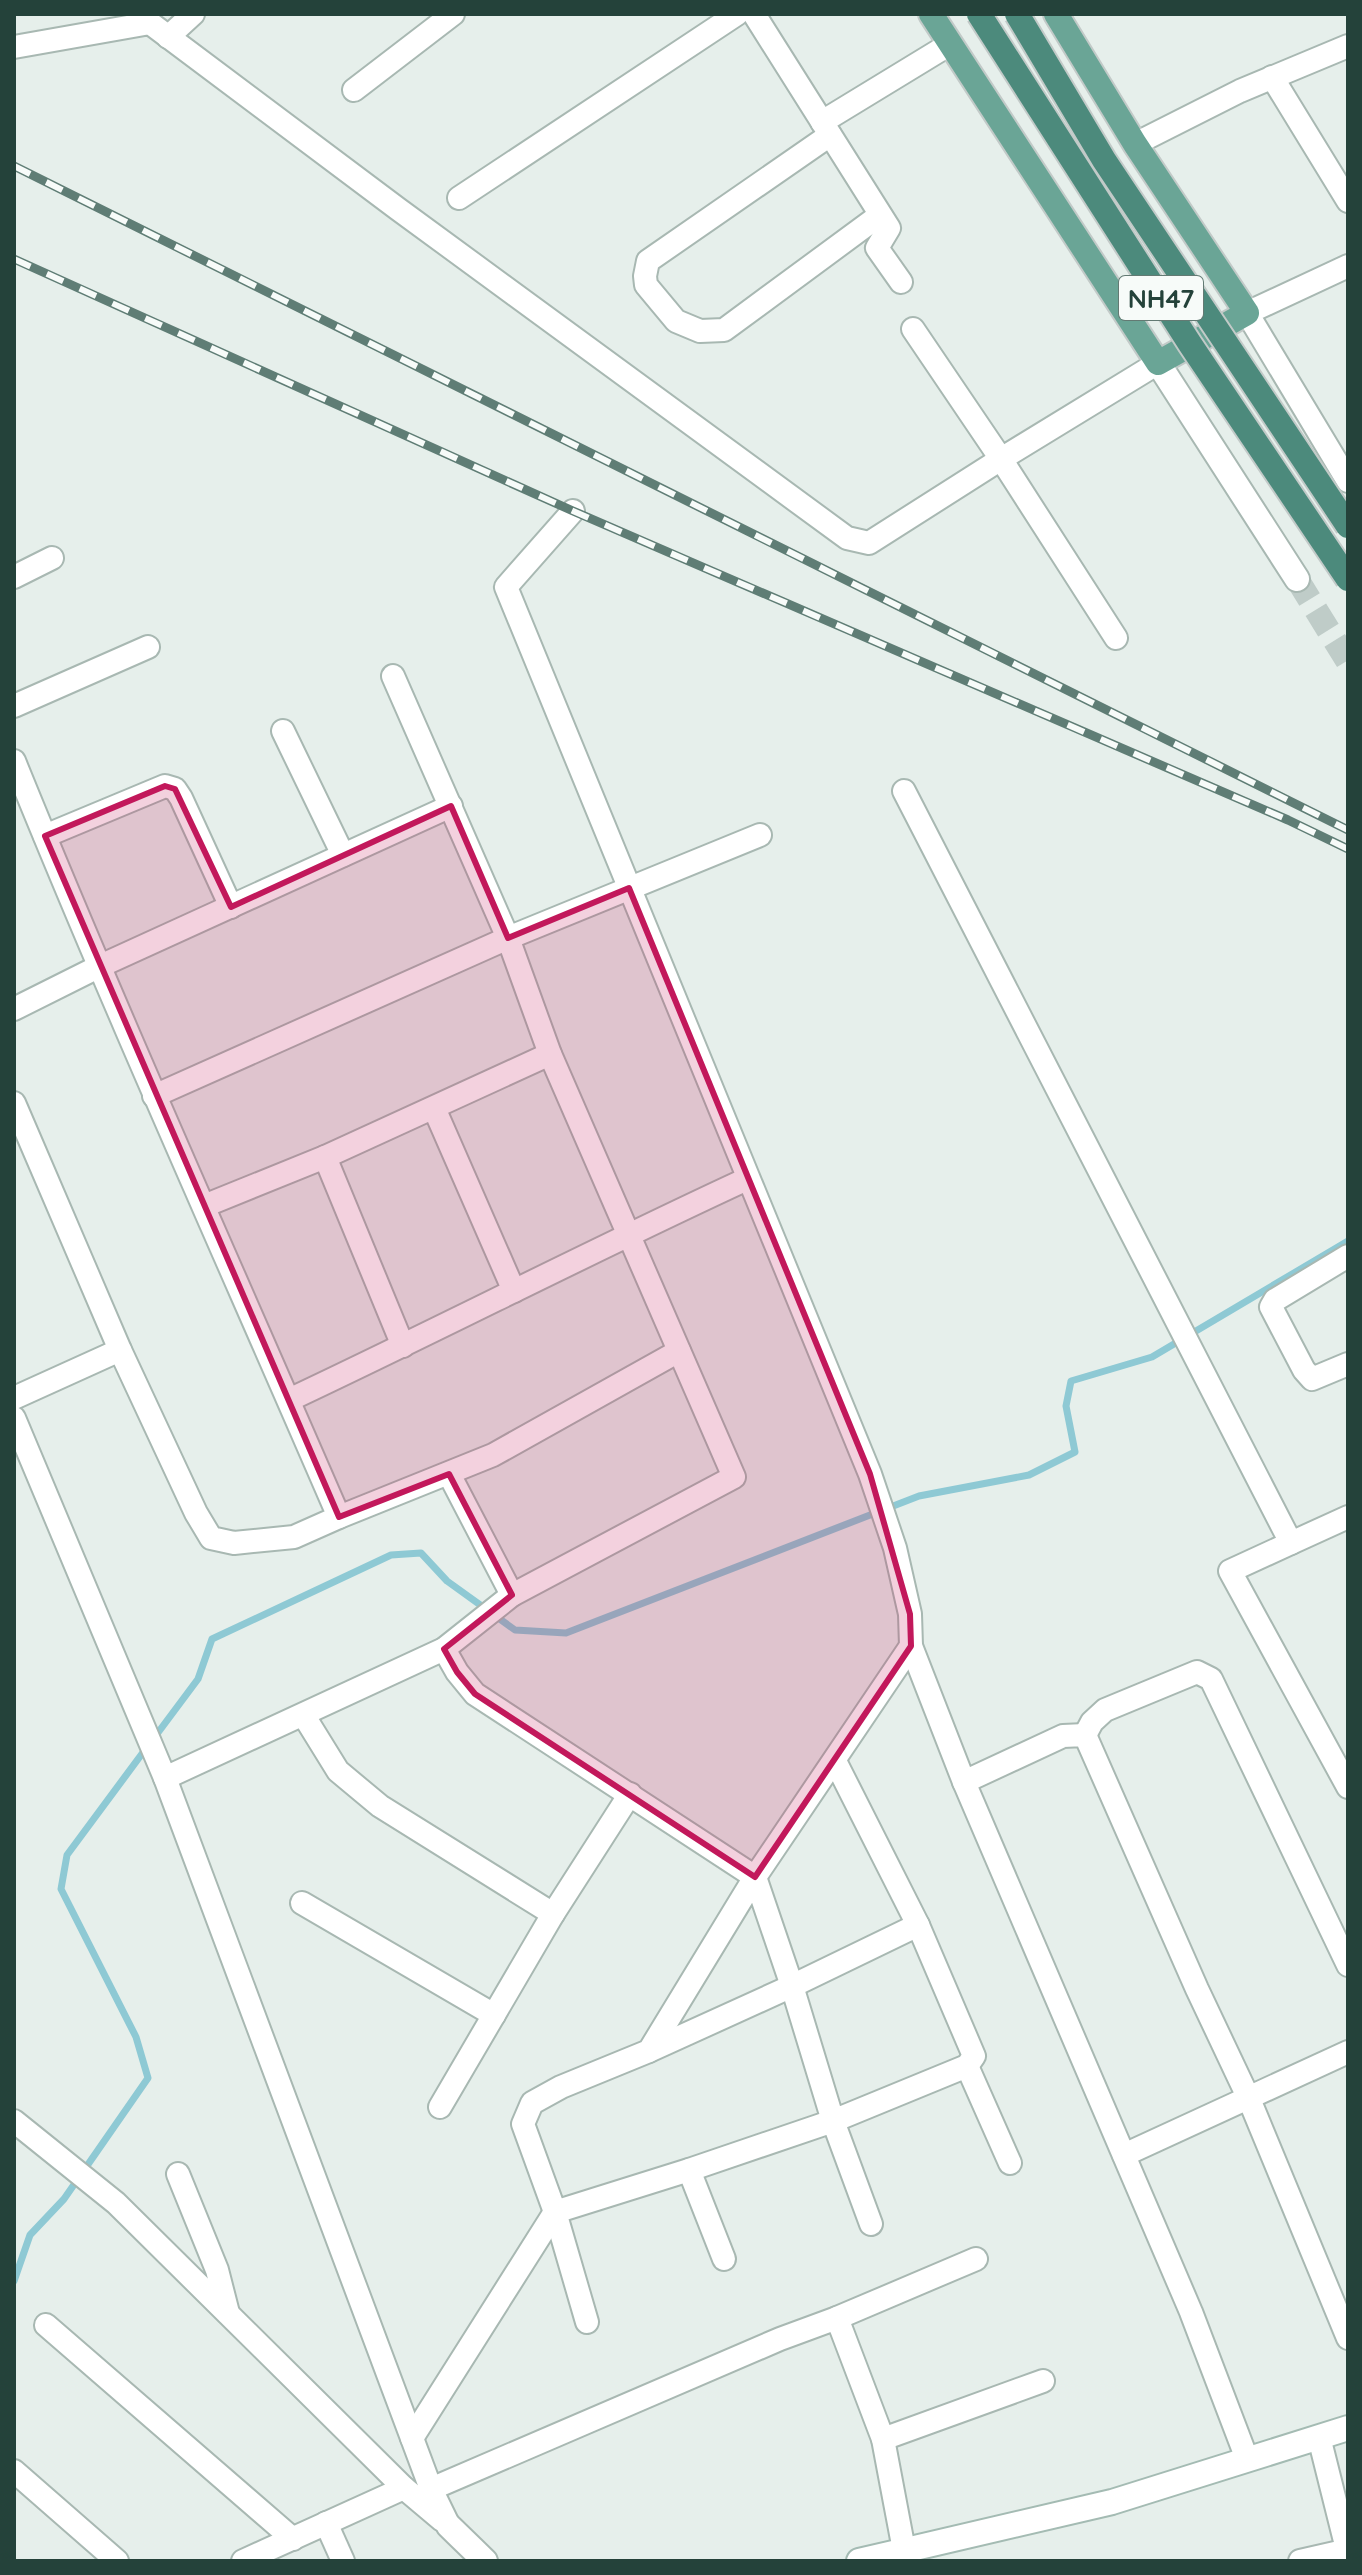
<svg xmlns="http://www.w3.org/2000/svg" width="1362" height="2575" viewBox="0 0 1362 2575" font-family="Quicksand,sans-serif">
<rect width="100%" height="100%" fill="#e6efeb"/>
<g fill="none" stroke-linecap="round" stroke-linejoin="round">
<!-- stream -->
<g stroke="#8ec9d4" stroke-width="7">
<path d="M154,1738L198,1679L212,1639L391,1555L421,1553L447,1581L515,1630L566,1633L919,1496L1029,1475L1075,1452L1066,1406L1071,1381L1152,1357L1348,1241"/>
<path d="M14,2281L30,2235L64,2199L148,2078L136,2037L61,1889L67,1855L147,1747"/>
</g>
<!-- tertiary-tunnel -->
<path stroke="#bfccc8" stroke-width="24" stroke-dasharray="24 12" stroke-linecap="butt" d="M1297,579L1348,662"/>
<defs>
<g id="minor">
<path d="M754,14L889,228L877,248L901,282"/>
<path d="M168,37L193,14"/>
<path d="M14,47L150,23L398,209L847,538L869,543L1001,459L1158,363"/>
<path d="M1272,77L1348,201"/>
<path d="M354,90L453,14"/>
<path d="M822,122L950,44"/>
<path d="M830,135L648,261L645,276L646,285L676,321L700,331L724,330L880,215"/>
<path d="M1135,144L1240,91L1348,46"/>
<path d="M459,198L737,14"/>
<path d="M1348,266L1247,313L1348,481"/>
<path d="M913,329L1001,459L1116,638"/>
<path d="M573,511L506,587L870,1474L895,1548L910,1614L911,1646L964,1782L1191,2312L1247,2459"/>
<path d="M14,577L52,558"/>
<path d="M14,706L148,647"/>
<path d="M283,731L343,855"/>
<path d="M14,761C117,1015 230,1265 339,1517L294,1537L234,1543L211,1538L196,1513L120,1350L14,1103"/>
<path d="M904,791L1291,1543L1230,1571L1348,1787"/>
<path d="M45,836L165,786L175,789L181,798L231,907"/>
<path d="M14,1009L98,967L451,806"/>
<path d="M154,1096L508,938L760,835"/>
<path d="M434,1108L514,1291"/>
<path d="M325,1157L403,1346"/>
<path d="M204,1206L325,1157L550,1054"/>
<path d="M1348,1256L1275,1300L1271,1307L1304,1370L1312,1379L1348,1364"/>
<path d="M14,1398L120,1350"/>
<path d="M289,1400C442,1328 593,1250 747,1179"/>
<path d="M14,1418L165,1778L431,2489L449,2526"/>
<path d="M449,1474L512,1595"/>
<path d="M339,1517L493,1455L679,1351"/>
<path d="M1291,1543L1348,1517"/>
<path d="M444,1649L457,1672L475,1694L755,1877L911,1646"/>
<path d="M304,1716L338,1771L380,1806L553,1914"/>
<path d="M1085,1735L1092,1722L1105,1710L1197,1672L1211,1679L1348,1965"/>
<path d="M835,1761L918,1925L974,2056L967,2066L833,2121L689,2170L555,2212L523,2124L532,2103L561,2087L649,2051L755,1877L792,1986L833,2121L871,2224"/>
<path d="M165,1778L444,1649L512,1595L734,1477L550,1054L508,938L393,676"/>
<path d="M964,1782L1063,1736L1085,1735L1197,1989L1249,2099L1348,2338"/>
<path d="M302,1903L494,2015"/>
<path d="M649,2051L792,1986L918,1925"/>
<path d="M967,2066L1010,2163"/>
<path d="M440,2107L553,1914L630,1794"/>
<path d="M14,2121L116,2203L404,2488L442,2520"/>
<path d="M1124,2155L1348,2052"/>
<path d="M689,2170L724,2259"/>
<path d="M178,2174L217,2270L228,2313"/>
<path d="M555,2212L587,2322"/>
<path d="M837,2318L976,2259"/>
<path d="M46,2325L293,2539"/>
<path d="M1319,2437L1348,2553"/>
<path d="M412,2438L555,2212"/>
<path d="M883,2439L1043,2381"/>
<path d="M14,2471L117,2561"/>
<path d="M431,2489L780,2339L837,2318L883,2439L904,2550"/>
<path d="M326,2523L343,2561"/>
<path d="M243,2561L404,2488"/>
<path d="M1300,2561L1348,2550"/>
</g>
<g id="tertiary">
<path d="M1158,363L1297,579"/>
<path d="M449,2526L485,2561"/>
</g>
<path id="secondary" d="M859,2561L1112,2502L1348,2428"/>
<path id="primary" d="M931,14L1158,363L1247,313L1135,144L1056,14"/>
</defs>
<!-- minor casing -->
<use href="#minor" stroke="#a8b8b2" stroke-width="26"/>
<!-- tertiary casing -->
<use href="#tertiary" stroke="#a8b8b2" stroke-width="28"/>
<!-- secondary casing -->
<use href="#secondary" stroke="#a4bbb3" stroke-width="28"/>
<!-- primary casing -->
<use href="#primary" stroke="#c2cac8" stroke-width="28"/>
<!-- minor -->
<use href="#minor" stroke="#fff" stroke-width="22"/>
<!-- tertiary -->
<use href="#tertiary" stroke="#fff" stroke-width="24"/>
<!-- secondary -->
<use href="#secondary" stroke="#fff" stroke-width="24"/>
<!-- primary -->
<use href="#primary" stroke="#6aa596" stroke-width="24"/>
<defs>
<g id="rail">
<path d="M14,166L1348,830"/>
<path d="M14,259L573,511L1288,820L1348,849"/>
</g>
</defs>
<!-- rail casing -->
<use href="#rail" stroke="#5f7d75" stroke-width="9"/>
<!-- rail -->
<use href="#rail" stroke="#f7fbf9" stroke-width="6" stroke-dasharray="18" stroke-linecap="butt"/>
<defs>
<g id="trunk-bridge">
<path d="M979,14L1190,344L1348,579"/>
<path d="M1017,14L1104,160L1348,526"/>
</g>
</defs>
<!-- trunk-bridge casing -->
<use href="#trunk-bridge" stroke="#c2cac8" stroke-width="28" stroke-linecap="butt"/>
<!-- trunk-bridge -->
<use href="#trunk-bridge" stroke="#4c8a7c" stroke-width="24"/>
</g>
<!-- marked area -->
<path fill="#c2185b" fill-opacity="0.2" stroke="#c2185b" stroke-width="6" stroke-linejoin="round" d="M165,786L175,789L231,907L451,806L508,938L629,888L870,1474L910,1614L911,1646L755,1877L475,1694L457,1672L444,1649L512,1595L449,1474L339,1517L45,836Z"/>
<g text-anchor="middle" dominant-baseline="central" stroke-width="6" stroke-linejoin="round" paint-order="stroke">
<!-- shield labels -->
<rect fill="#f7fbf9" stroke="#637a73" stroke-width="2" x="1119" y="276" width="84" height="44" rx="6"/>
<g font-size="26" font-weight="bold" fill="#24423a">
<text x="1161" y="298">NH47</text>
</g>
</g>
<!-- border -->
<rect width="1362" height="2575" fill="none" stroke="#24423a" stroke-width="32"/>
</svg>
